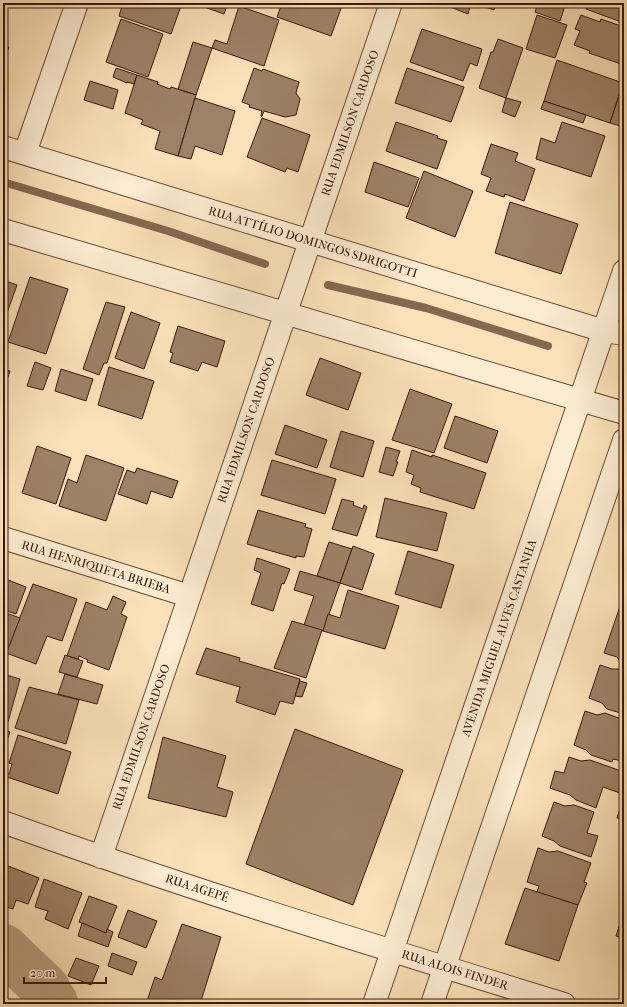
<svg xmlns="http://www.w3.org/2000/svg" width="627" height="1007" viewBox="0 0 627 1007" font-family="'IM FELL French Canon',serif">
<rect width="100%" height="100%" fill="#fbe1b9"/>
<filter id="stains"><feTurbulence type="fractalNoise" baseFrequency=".005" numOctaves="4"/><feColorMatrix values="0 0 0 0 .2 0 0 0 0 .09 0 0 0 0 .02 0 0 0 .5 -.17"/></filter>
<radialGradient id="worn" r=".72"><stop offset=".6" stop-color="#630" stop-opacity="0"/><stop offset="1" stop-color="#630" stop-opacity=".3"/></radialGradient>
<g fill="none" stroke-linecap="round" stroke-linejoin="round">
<!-- stream -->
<g stroke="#866850" stroke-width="8">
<path d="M3,182L168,231L265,264"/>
<path d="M328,285L426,308L548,346"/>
</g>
<!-- river -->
<path stroke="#b99d7e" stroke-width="49" d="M3,948L45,988L54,1004"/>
</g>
<!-- building -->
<g fill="#9e8166" stroke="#3a190c">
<path d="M123,3H182L171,34L119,16Z"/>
<path d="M193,3H228L224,14Z"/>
<path d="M282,3H343L331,36L277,17Z"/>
<path d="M449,3H471L468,14L448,6Z"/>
<path d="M474,3H496L494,10Z"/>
<path d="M538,3H556L565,6L560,21L535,12Z"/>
<path d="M588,3H624V23L586,9Z"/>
<path d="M239,6L279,20L264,66L212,48L215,40L227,44Z"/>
<path d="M537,15L567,25L555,58L526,49Z"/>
<path d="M581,15L600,22L601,19L624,27V65L589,53L590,51L574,45L580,31L575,29Z"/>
<path d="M121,19L163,34L148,77L106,62Z"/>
<path d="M422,29L482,49L477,66L470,63L463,81L410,62Z"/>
<path d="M498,39L523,48L506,98L479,88L491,52H493Z"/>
<path d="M193,42L212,48L196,95L178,89Z"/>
<path d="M3,45L9,47L3,63Z"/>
<path d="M557,60L623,83L610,123L544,101Z"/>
<path d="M116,68L137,75L134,84L127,82V83L113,77Z"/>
<path d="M254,68L262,71L263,69L299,82L296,93L300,99L296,115L285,117L264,111L262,116H261L262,111L249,107L250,105L242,102Z"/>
<path d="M407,68L464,87L451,122L395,103Z"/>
<path d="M137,75L158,82L157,84L170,89L171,87L196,95L178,156L155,149L160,131L141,124L143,120L125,113Z"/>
<path d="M90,81L118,90L113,109L84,100Z"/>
<path d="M623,83H624V127L610,123Z"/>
<path d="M195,98L235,111L222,155L195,146L191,159L178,156Z"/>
<path d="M506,98L521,102L515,117L502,112Z"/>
<path d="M544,101L586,115L583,123L541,109Z"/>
<path d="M262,118L310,135L298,172L287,168L285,172L247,157Z"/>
<path d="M396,122L438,136L437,138L447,141L437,169L386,151Z"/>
<path d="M562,122L605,136L591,177L536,159L541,138L555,143Z"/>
<path d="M491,144L518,153L515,161L535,169L524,201L505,194L504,197L486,191L491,178L481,174Z"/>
<path d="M374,162L419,178L408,207L365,192Z"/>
<path d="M424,171L473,191L455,237L406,218Z"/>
<path d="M510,202L578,224L561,274L495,253Z"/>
<path d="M30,277L68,289L46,354L8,342Z"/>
<path d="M3,280L17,285L3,324Z"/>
<path d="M106,302L125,307L107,363H104L99,375L83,369Z"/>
<path d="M131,312L160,323L144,369L115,358Z"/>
<path d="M178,326L225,341L217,367L202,362L198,371L170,362L173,353L170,352Z"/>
<path d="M320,358L361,373L348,410L306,395Z"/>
<path d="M35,362L51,368L43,390L27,386Z"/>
<path d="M109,367L154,381L142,419L98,405Z"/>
<path d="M3,369L10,371L7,380L3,378Z"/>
<path d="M61,369L93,379L86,401L55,391Z"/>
<path d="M410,389L452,404L434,453L392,440Z"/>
<path d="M455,416L498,431L487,463L444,448Z"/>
<path d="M285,425L327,440L317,468L275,454Z"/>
<path d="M341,431L374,441L363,477L330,467Z"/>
<path d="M37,446L71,458L56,504L22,493Z"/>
<path d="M386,447L400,451L396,462H398L393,476L379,472Z"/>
<path d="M412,450L432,457V455L486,473L474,509L420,492L421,488L411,484L414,475L406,472Z"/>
<path d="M86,455L124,468L106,521L59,506L68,479L77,483Z"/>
<path d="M272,460L336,479L325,514L261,495Z"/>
<path d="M137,468L178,481L172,498L151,491L147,504L118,494L127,470L135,473Z"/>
<path d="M385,498L447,513L437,551L376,537Z"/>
<path d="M342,499L354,502L353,505L363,509L364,505L367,507L357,536L332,529Z"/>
<path d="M258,510L306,524L305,527L312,529L304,557L296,556V558L247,544Z"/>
<path d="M329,542L352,549L340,583L317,576Z"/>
<path d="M353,546L374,554L362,590L340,583Z"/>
<path d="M408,551L454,565L441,608L395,594Z"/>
<path d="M257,558L290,569L284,584L282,583L273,611L251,604L261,573L254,570Z"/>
<path d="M300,571L340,583L323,631L304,625L314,596L294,590Z"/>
<path d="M3,578L26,587L16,614L4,610L5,605L3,604Z"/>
<path d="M33,584L77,599L62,641L47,636L36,664L6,653Z"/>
<path d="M348,590L399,606L385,649L323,631L328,614L340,618Z"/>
<path d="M624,595V663L620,661L617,657L604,653Z"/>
<path d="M113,596L126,602L121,614L127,617L109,670L87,662L88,660L79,656L78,659L67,656L86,602L107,610Z"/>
<path d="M3,612L20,618L6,654L3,653Z"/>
<path d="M292,621L322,630L306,678L274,668Z"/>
<path d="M206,648L240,658L239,661L300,679L293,704L280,701L275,715L236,702L240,687L196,674Z"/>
<path d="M65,655L83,661L77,677L59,672Z"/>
<path d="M600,665L612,669H624V714L607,709L602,703L589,698Z"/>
<path d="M3,674L20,679L8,722L3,721Z"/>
<path d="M65,674L103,685L97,704L58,694Z"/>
<path d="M300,681L307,683L302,697L295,696Z"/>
<path d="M29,687L79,700L66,744L15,728Z"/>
<path d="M585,711L597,715L605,713L624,720V726L619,741L624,742V755L622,761L613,759L612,762L591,755L586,750L574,745Z"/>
<path d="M3,729L10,732L3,752Z"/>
<path d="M295,729L403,770L353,905L246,864Z"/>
<path d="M18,735L71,752L58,794L4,776L6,773L9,774L12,764L9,763Z"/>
<path d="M163,737L226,756L217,787L233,792L226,817L148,798Z"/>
<path d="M569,757L581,761L590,760L624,772V781L620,793L603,787L596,808L576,800L570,795L550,788L555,771L564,773Z"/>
<path d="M624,796V820L617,818Z"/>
<path d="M554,802L565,806L574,805L594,812L587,833L598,836L591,857L560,846L554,841L542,836Z"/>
<path d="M538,848L549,852L558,851L591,863L584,882L587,883L578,905L537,892L539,886L527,882Z"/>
<path d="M3,864L39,878L28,904L16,900L13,909L3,906Z"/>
<path d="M44,879L82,893L68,929L45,919L48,911L35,907Z"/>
<path d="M525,888L578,905L559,961L505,944Z"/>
<path d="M89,896L117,906L106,933L79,922Z"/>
<path d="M128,910L157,921L146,948L118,937Z"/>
<path d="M623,914H624V938L616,936Z"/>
<path d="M82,923L106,933L107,929L113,932L108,947L78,936Z"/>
<path d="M182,924L221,937L200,1004H146L155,977L162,980Z"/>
<path d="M112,953L137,962L132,975L108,966Z"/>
<path d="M76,958L99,966L91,985L68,976Z"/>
</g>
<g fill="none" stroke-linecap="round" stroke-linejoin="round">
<defs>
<g id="minor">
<path d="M3,147L604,331L624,334"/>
<path d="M25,153L77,3"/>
<path d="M3,230L624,413"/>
<path d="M3,538L189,596"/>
<path d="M3,822C188,889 376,946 564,1004"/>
<path d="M101,857L391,3"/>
<path d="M374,1004L624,271"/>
<path d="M432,1004L624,440"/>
</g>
</defs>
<!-- minor casing -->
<use href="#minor" stroke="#6a4b37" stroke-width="24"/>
<!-- minor -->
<use href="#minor" stroke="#fcecd2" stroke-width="22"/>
</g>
<g text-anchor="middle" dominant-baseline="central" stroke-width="4" stroke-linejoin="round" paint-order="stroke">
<!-- street labels -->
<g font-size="12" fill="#3a190c" stroke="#fcecd2">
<text transform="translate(350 123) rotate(-71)">RUA EDMILSON CARDOSO</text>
<text transform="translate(313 242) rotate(17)">RUA ATTÍLIO DOMINGOS SDRIGOTTI</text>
<text transform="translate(246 430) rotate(-71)">RUA EDMILSON CARDOSO</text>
<text transform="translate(96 567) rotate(17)">RUA HENRIQUETA BRIEBA</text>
<text transform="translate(499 638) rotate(-71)">AVENIDA MIGUEL ALVES CASTANHA</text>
<text transform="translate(141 737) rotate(-71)">RUA EDMILSON CARDOSO</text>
<text transform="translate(197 888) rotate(18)">RUA AGEPÊ</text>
<text transform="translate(455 970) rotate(17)">RUA ALOIS FINDER</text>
</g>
</g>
<!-- margin -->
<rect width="627" height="1007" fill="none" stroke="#fbe1b9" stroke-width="16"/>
<rect x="4" y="4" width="619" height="999" fill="none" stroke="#3a190c" stroke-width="2"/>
<rect x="8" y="8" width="611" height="991" fill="none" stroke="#3a190c"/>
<!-- scale -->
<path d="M24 977v6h82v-6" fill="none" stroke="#3a190c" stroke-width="2"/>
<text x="30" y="977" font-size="12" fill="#3a190c" stroke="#fcecd2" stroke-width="3" paint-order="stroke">20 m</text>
<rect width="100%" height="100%" filter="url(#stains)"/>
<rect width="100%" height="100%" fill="url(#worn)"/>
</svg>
